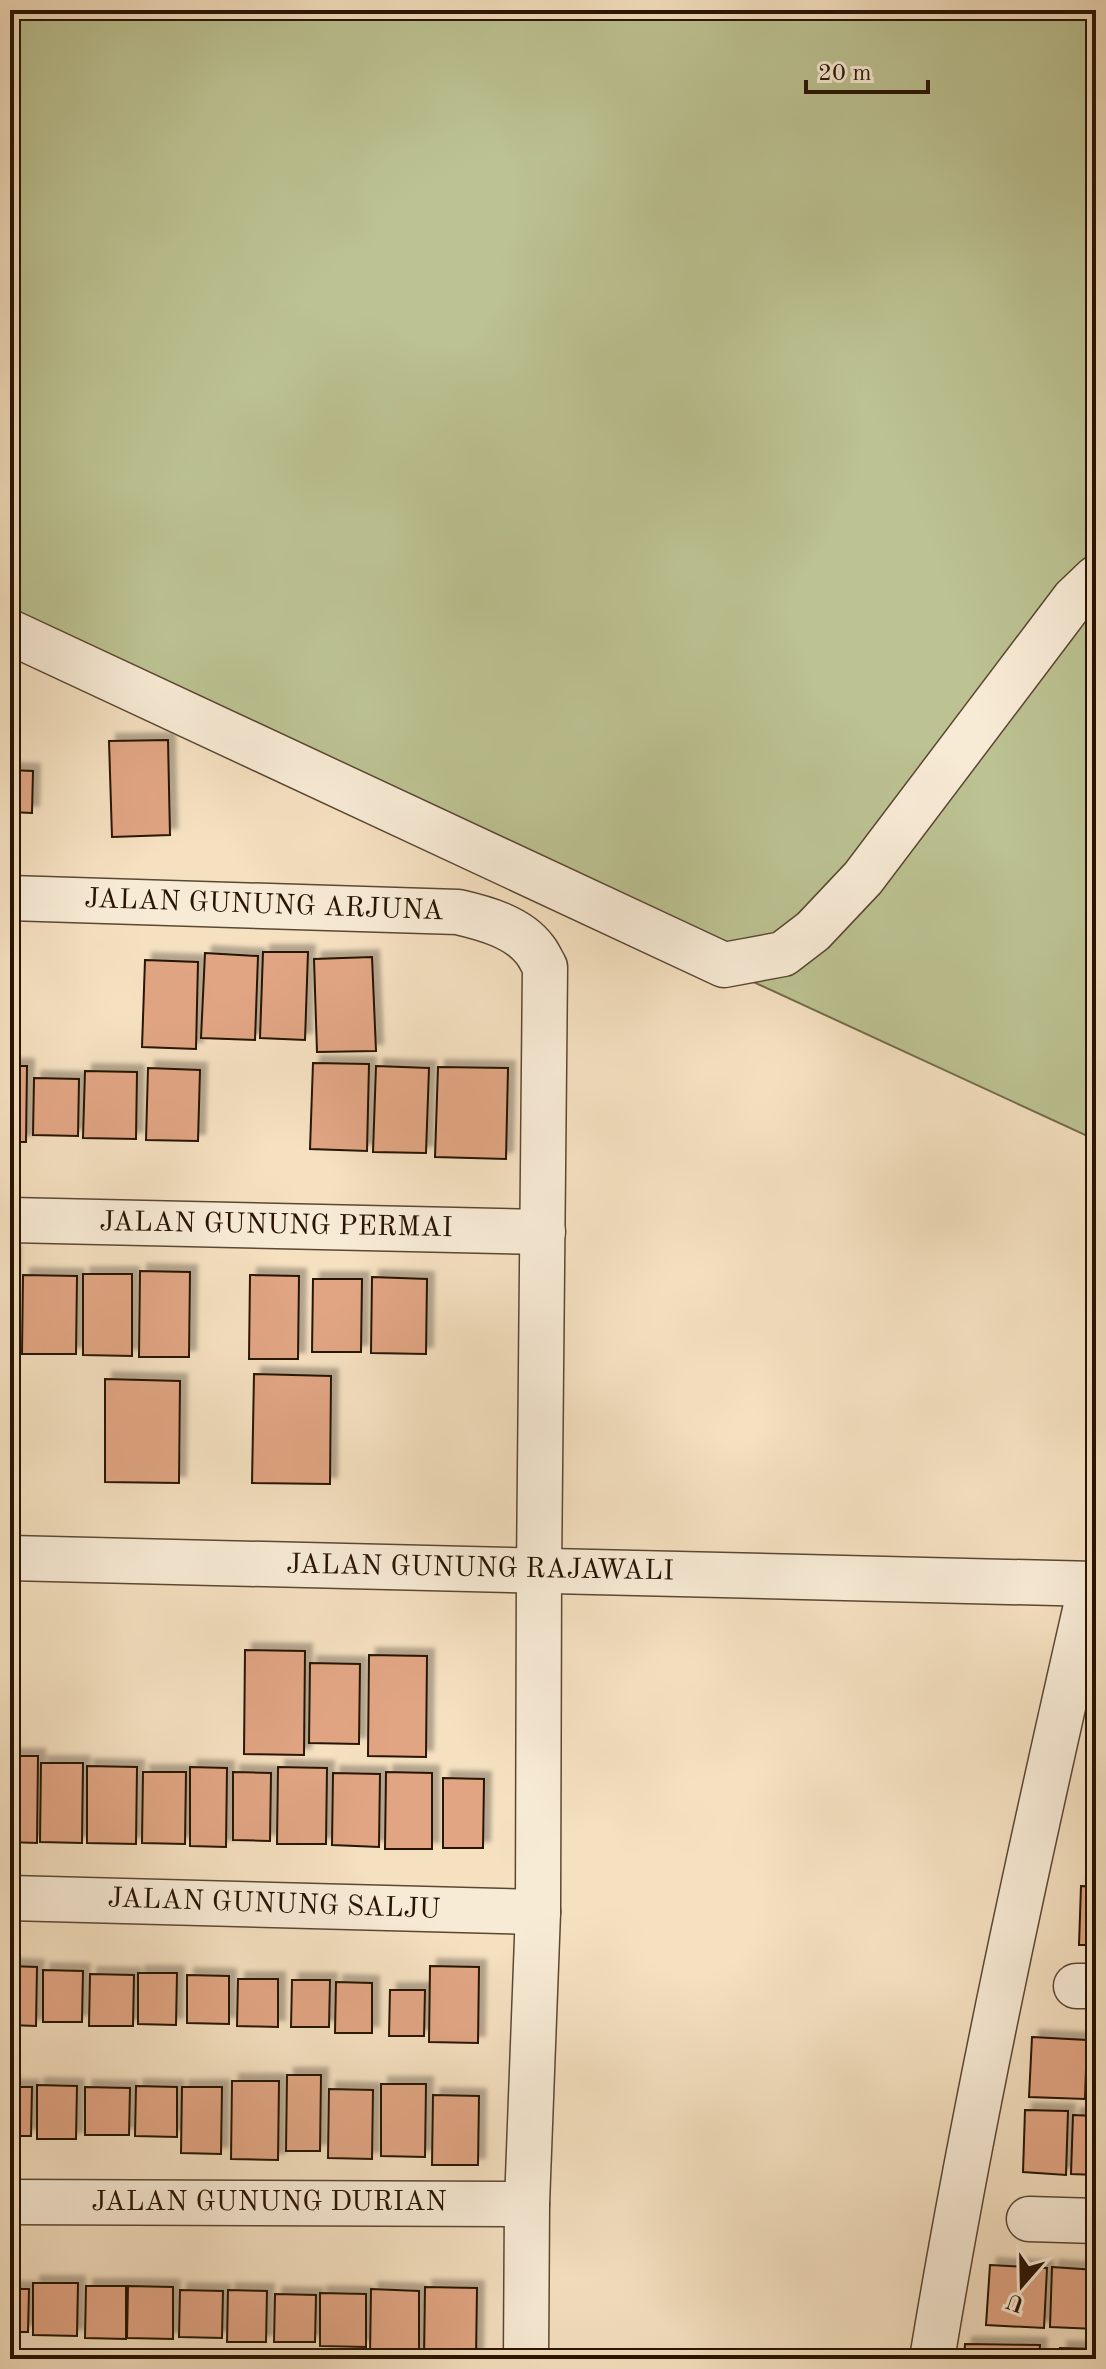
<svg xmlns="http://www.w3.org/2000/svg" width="1106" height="2369" viewBox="0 0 1106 2369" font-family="'Old Standard TT',serif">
<defs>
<filter id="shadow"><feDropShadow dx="7" dy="-7" stdDeviation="2" flood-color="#0004"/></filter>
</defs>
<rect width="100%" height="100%" fill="#f5e0c0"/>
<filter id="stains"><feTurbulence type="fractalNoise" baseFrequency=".0025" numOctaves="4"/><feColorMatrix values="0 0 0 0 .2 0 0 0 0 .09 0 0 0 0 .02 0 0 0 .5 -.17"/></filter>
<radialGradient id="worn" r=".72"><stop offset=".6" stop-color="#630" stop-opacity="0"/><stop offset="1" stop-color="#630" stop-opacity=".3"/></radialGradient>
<!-- green -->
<path fill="#bcc292" stroke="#726b4a" stroke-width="2" d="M10,10H1096V1140L10,639Z"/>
<!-- building -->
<g fill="#e1a583" stroke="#281402" stroke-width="2" filter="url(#shadow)">
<path d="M168,740L170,835L112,837L109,741Z"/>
<path d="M10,770L33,771L32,813L10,812Z"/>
<path d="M263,952H308L305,1040L260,1038Z"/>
<path d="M205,953L258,956L255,1040L201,1038Z"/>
<path d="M372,957L376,1051L317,1052L314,959Z"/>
<path d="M145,960L198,962L196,1049L142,1047Z"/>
<path d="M313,1063L369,1064L367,1151L310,1149Z"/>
<path d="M10,1066H27L26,1142H10Z"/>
<path d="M376,1066L429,1068L426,1153L373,1152Z"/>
<path d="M438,1067L508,1068L506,1159L435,1157Z"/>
<path d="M148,1068L200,1070L198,1141L146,1140Z"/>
<path d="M85,1071L137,1072L136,1139L83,1138Z"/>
<path d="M34,1078L79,1079L78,1136L33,1135Z"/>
<path d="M10,1254H13L12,1357H10Z"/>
<path d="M140,1271L190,1272L189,1357H139Z"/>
<path d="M83,1274H132V1356L83,1355Z"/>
<path d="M23,1275L77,1276L76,1354H22Z"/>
<path d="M250,1275L299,1276L298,1359H249Z"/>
<path d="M372,1277L427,1279L426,1354L371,1353Z"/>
<path d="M313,1279H362L361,1352H312Z"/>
<path d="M254,1374L331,1376L330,1484L252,1483Z"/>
<path d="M105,1379L180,1381L179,1483L105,1482Z"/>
<path d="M245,1650L305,1651L304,1755L244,1754Z"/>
<path d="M369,1655L427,1656L426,1757L368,1756Z"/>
<path d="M310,1663L360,1664L359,1744L309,1743Z"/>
<path d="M10,1756H38L37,1843L10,1842Z"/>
<path d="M41,1763H83L82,1843L40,1842Z"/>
<path d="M87,1766L137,1767L136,1844L87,1843Z"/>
<path d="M190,1767L227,1768L226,1847L190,1846Z"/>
<path d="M278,1767L327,1768L326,1844H277Z"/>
<path d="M143,1772H186L185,1844L142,1843Z"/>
<path d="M233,1772L271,1773L270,1841L233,1840Z"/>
<path d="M386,1772L432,1773V1849H385Z"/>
<path d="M333,1773L380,1774L379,1847L332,1845Z"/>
<path d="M443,1778L484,1779L483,1848H443Z"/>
<path d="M1093,1812H1096V1870H1091Z"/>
<path d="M1081,1886L1096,1887V1945H1079Z"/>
<path d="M10,1966L37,1967L36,2026L10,2025Z"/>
<path d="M430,1966L479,1967L478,2043L429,2042Z"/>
<path d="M43,1970L83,1971L82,2022H43Z"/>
<path d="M138,1973H177L176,2025L138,2024Z"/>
<path d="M90,1974L134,1975L133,2026H89Z"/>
<path d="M187,1975L229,1976V2024L187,2023Z"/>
<path d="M238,1979H278V2027L237,2026Z"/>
<path d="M292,1980H330L329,2027H291Z"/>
<path d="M336,1982L372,1983V2033H335Z"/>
<path d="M390,1990H425L424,2036H389Z"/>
<path d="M1032,2037L1087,2040L1085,2099L1029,2097Z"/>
<path d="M1093,2041H1096V2100H1090Z"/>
<path d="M287,2075H321L320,2151H286Z"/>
<path d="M232,2081H279L278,2160L231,2159Z"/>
<path d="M381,2084H426L425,2157L381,2156Z"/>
<path d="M37,2085L77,2086L76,2139H37Z"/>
<path d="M136,2086L177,2087V2137L135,2136Z"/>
<path d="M10,2087H32L31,2136H10Z"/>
<path d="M85,2087L130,2088L129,2135H85Z"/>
<path d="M182,2087H222L221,2154L181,2153Z"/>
<path d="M329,2089L373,2090L372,2159L328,2158Z"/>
<path d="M433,2095L479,2096L478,2165H432Z"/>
<path d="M1025,2110L1068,2111L1066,2175L1023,2172Z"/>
<path d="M1073,2115L1096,2116V2175L1071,2174Z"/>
<path d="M990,2265L1047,2268L1044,2328L986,2325Z"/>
<path d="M1052,2267L1096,2270V2329L1050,2327Z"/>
<path d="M33,2283H78L77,2336L33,2335Z"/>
<path d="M86,2286H126V2339L85,2338Z"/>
<path d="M128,2286L173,2287V2339L127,2338Z"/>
<path d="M425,2287L477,2288L476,2359L424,2358Z"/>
<path d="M10,2289H29L28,2332H10Z"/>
<path d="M371,2289L419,2291V2356L370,2355Z"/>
<path d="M180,2290L223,2291L222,2338L179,2337Z"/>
<path d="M228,2290L267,2291L266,2342H227Z"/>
<path d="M320,2293L366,2294V2347L320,2346Z"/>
<path d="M275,2294L316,2295L315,2342H274Z"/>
<path d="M965,2344L1040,2345L1039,2359H964Z"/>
<path d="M1060,2348L1096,2349V2359H1060Z"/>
</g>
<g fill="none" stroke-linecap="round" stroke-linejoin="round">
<defs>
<g id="minor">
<path d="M10,632L724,965L783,954L813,931L863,878L1074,599L1096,578"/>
<path d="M10,898L458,912C484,918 518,927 535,950C539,955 542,962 545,967L539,1571L538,1912L527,2204L526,2359"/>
<path d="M10,1220L543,1232"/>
<path d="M10,1558L1096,1584"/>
<path d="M10,1898L538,1912"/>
<path d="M1076,1986H1096"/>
<path d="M10,2202L527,2204"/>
<path d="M1029,2219L1096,2221"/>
<path d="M932,2359C975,2099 1032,1841 1091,1584"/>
</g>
</defs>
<!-- minor casing -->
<use href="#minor" stroke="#5b4732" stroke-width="47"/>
<!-- minor -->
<use href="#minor" stroke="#f8ebd6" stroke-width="44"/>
</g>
<g text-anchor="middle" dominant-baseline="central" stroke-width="6" stroke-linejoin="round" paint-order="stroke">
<!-- street labels -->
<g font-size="28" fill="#281402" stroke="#f8ebd6">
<text transform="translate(264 906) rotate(2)">JALAN GUNUNG ARJUNA</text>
<text transform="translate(276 1226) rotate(1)">JALAN GUNUNG PERMAI</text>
<text transform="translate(480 1569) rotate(1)">JALAN GUNUNG RAJAWALI</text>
<text transform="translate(274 1905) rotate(2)">JALAN GUNUNG SALJU</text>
<text x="269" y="2203">JALAN GUNUNG DURIAN</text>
</g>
</g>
<!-- margin -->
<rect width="1106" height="2369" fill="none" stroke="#f5e0c0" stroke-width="40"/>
<rect x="12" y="12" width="1082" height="2345" fill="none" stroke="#281402" stroke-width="4"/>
<rect x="20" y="20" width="1066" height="2329" fill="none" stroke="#281402" stroke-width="2"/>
<!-- north arrow -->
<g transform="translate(1022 2285) rotate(200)" stroke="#f8ebd6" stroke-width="6" paint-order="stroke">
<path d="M0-6L14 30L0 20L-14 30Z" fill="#281402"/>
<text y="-12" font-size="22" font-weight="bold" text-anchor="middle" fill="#281402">U</text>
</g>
<!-- scale -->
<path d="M806 80v12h122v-12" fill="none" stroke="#281402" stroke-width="4"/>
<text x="818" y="80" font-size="24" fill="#281402" stroke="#f8ebd6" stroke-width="6" paint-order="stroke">20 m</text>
<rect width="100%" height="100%" filter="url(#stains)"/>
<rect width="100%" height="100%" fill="url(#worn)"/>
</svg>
